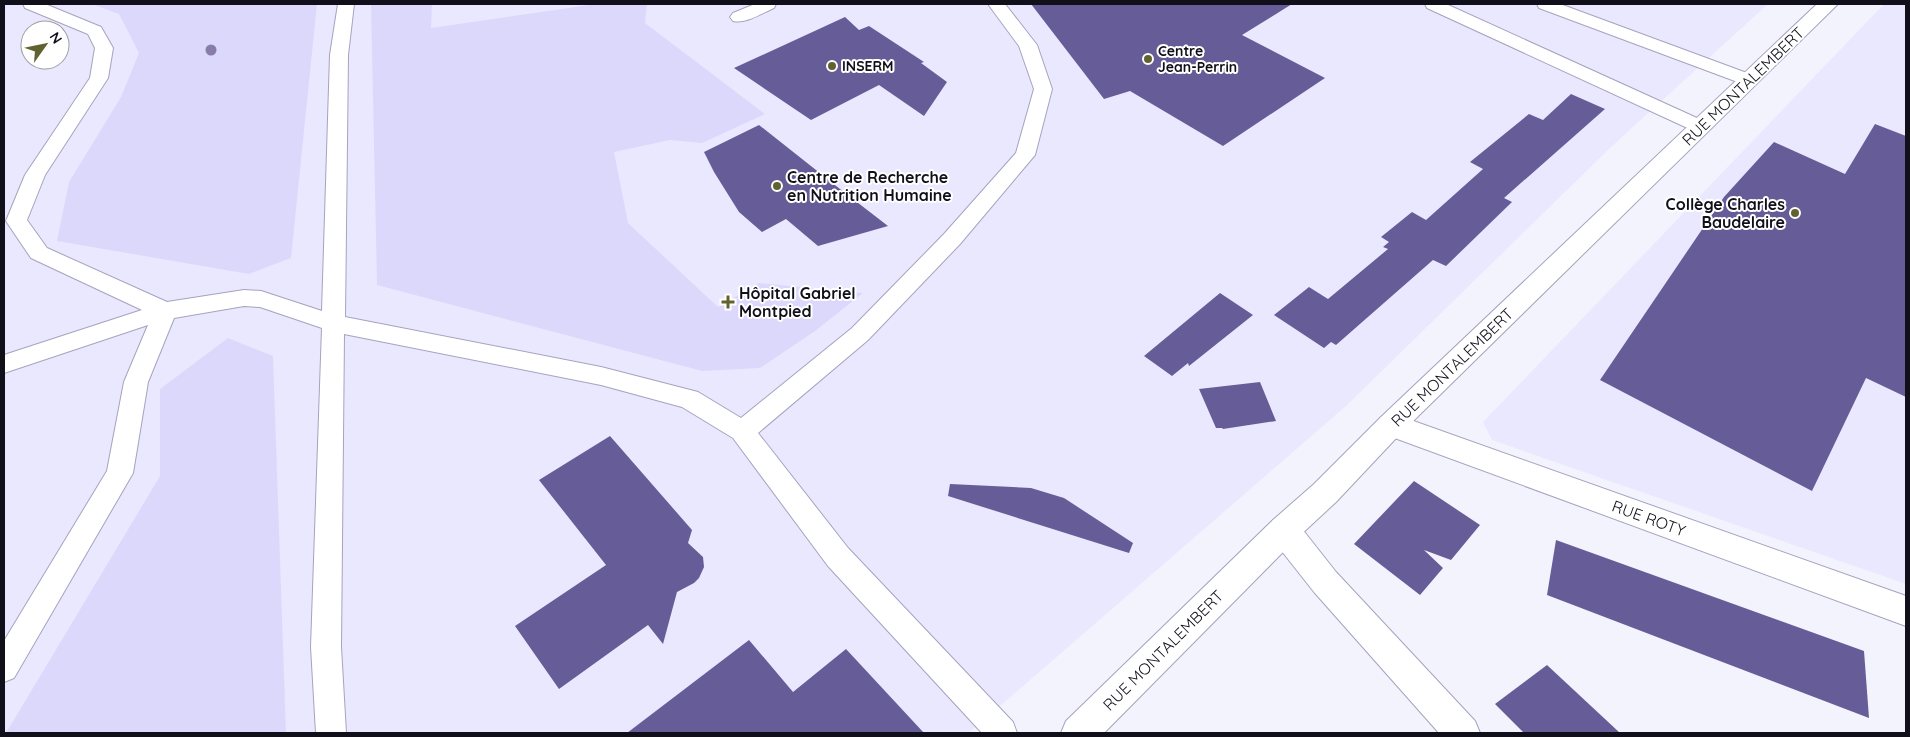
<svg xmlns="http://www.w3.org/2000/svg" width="1910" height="737" viewBox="0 0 1910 737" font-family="Quicksand,sans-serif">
<rect width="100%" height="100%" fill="#f3f3fe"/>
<!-- built -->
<g fill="#eae8fe" fill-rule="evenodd">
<path d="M4,4H1768L1611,147L1346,406L969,733H4ZM30,30H60V60H30Z"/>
<path d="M1884,4H1906V584L1492,440L1483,422Z"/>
</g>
<!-- green -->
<g fill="#dcd8fc">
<path d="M92,4H317L291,258L249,274L57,241L69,182L121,97L139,53L119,14Z"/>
<path d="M371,4H432L431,28L596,4H647L645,23L765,114L702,143L670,140L614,152L628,223L718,307L759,283L863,293L815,331L760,368L702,371L377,285Z"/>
<path d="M228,338L273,356L286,733H6L160,476V389Z"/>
</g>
<!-- building -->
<g fill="#665d98">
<path d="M1031,4H1292L1242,35L1325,78L1223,146L1130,91L1104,99Z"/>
<path d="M845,17L859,30L869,26L924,62L921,63L947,82L924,116L879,85L811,120L734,68Z"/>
<path d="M1571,94L1605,109L1504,198L1512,202L1446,266L1433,260L1336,345L1331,342L1324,348L1274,315L1309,287L1328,299L1388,249L1383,247L1389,242L1381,237L1412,212L1426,220L1483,169L1470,162L1529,114L1543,120Z"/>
<path d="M1875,124L1906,136V397L1866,378L1812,491L1600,380L1724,197L1774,142L1845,174Z"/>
<path d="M759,125L840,189L888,226L818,246L786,219L762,232L739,212L714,172L704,152Z"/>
<path d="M1220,293L1253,315L1189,366L1188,363L1172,376L1144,356Z"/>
<path d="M1260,382L1276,421L1223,429L1222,428H1216L1199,389Z"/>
<path d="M610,436L692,530L688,543L703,557L704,567L699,578L694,583L677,592L663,644L648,625L559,689L515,626L606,565L539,480Z"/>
<path d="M1414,481L1480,525L1451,560L1424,550L1443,568L1420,595L1354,544Z"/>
<path d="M950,484L1031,488L1064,498L1133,543L1129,553L948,496Z"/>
<path d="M1556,540L1864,651L1869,718L1547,595Z"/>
<path d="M749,640L793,692L846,649L924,733H627Z"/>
<path d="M1547,665L1620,733H1524L1495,704Z"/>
</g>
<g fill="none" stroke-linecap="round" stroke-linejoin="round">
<defs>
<g id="lane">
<path d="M23,4H45L101,27L113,48L108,78L45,175L27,220L47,248L167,302L244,290L261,291L322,311L330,55L338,4H354L348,55L345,317L601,367L698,392L741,418L852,328L944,234L1016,153L1034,89L1019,46L988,4H1005L1037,45L1052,89L1035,155L960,244L868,340L758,433L848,548L1013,722L1017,733H982L828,566L733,438L682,407L601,385L344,334L341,647L346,733H316L311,647L322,328L260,307L244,306L174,318L148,382L133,473L14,678L4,682V641L107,471L124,382L148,325L4,373V355L142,310L31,258L6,221L25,175L90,78L95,48L88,34L25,8Z"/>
<path d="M755,4H776L774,8C762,13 746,24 733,21L730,17L733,13Z"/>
<path d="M1425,4H1446L1708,123L1711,127L1708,131L1701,133L1694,131L1427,8Z"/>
<path d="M1537,4H1560L1755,76L1758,80L1755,84L1749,85L1743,84L1539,8Z"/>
</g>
<g id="street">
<path d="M1391,413L1906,596V626L1381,433L1377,425L1381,417Z"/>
<path d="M1284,517L1295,520L1336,572L1475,721L1480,733H1439L1314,592L1273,540L1268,530L1273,520Z"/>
</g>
<path id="secondary" d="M1817,4H1838L1401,433L1336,502L1295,540L1104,733H1061L1066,721L1273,520L1314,484L1381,417Z"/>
</defs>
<!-- lane casing -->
<use href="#lane" stroke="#a5a3be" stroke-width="2"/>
<!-- street casing -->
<use href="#street" stroke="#a5a3be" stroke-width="2"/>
<!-- secondary casing -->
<use href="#secondary" stroke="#a5a3be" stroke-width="2"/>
<!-- lane -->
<use href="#lane" fill="#fff" fill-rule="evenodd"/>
<!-- street -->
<use href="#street" fill="#fff" fill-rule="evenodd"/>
<!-- secondary -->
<use href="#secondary" fill="#fff" fill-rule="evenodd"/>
</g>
<!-- trees -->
<circle fill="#887daa" cx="211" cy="50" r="5.5"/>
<!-- markers -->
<g fill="#61622f" stroke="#fff" stroke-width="2">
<circle cx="1148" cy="59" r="5"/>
<circle cx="832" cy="66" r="5"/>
<circle cx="777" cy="186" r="5"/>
<circle cx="1795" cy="213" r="5"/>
<path d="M725.5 294.5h5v5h5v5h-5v5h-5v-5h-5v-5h5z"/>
</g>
<g text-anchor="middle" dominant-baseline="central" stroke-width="4" stroke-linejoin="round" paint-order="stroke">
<!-- far-poi labels -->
<g font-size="14" font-weight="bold" fill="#11101a" stroke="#fff" text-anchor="start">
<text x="1158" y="51">Centre<tspan x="1158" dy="16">Jean-Perrin</tspan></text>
<text x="842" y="66">INSERM</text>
</g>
<!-- street labels -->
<g font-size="16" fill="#11101a" stroke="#fff">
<text transform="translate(1743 86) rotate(-44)">RUE MONTALEMBERT</text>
<text transform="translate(1452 367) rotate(-44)">RUE MONTALEMBERT</text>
<text transform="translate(1649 518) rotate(20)">RUE ROTY</text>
<text transform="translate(1163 650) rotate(-45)">RUE MONTALEMBERT</text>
</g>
<!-- poi labels -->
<g font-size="16" font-weight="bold" fill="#11101a" stroke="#fff" text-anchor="start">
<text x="787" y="177">Centre de Recherche<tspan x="787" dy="18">en Nutrition Humaine</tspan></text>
<text x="1785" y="204" text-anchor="end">Collège Charles<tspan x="1785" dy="18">Baudelaire</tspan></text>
<text x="739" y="293">Hôpital Gabriel<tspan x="739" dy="18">Montpied</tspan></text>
</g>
</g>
<!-- border -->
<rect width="1910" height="737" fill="none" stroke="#11101a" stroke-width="10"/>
<!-- north arrow -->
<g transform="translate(45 45) rotate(57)"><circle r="24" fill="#ffffff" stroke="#a09fa3"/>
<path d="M0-4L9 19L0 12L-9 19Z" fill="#61622f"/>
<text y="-8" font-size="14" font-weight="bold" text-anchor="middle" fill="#11101a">N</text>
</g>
</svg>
